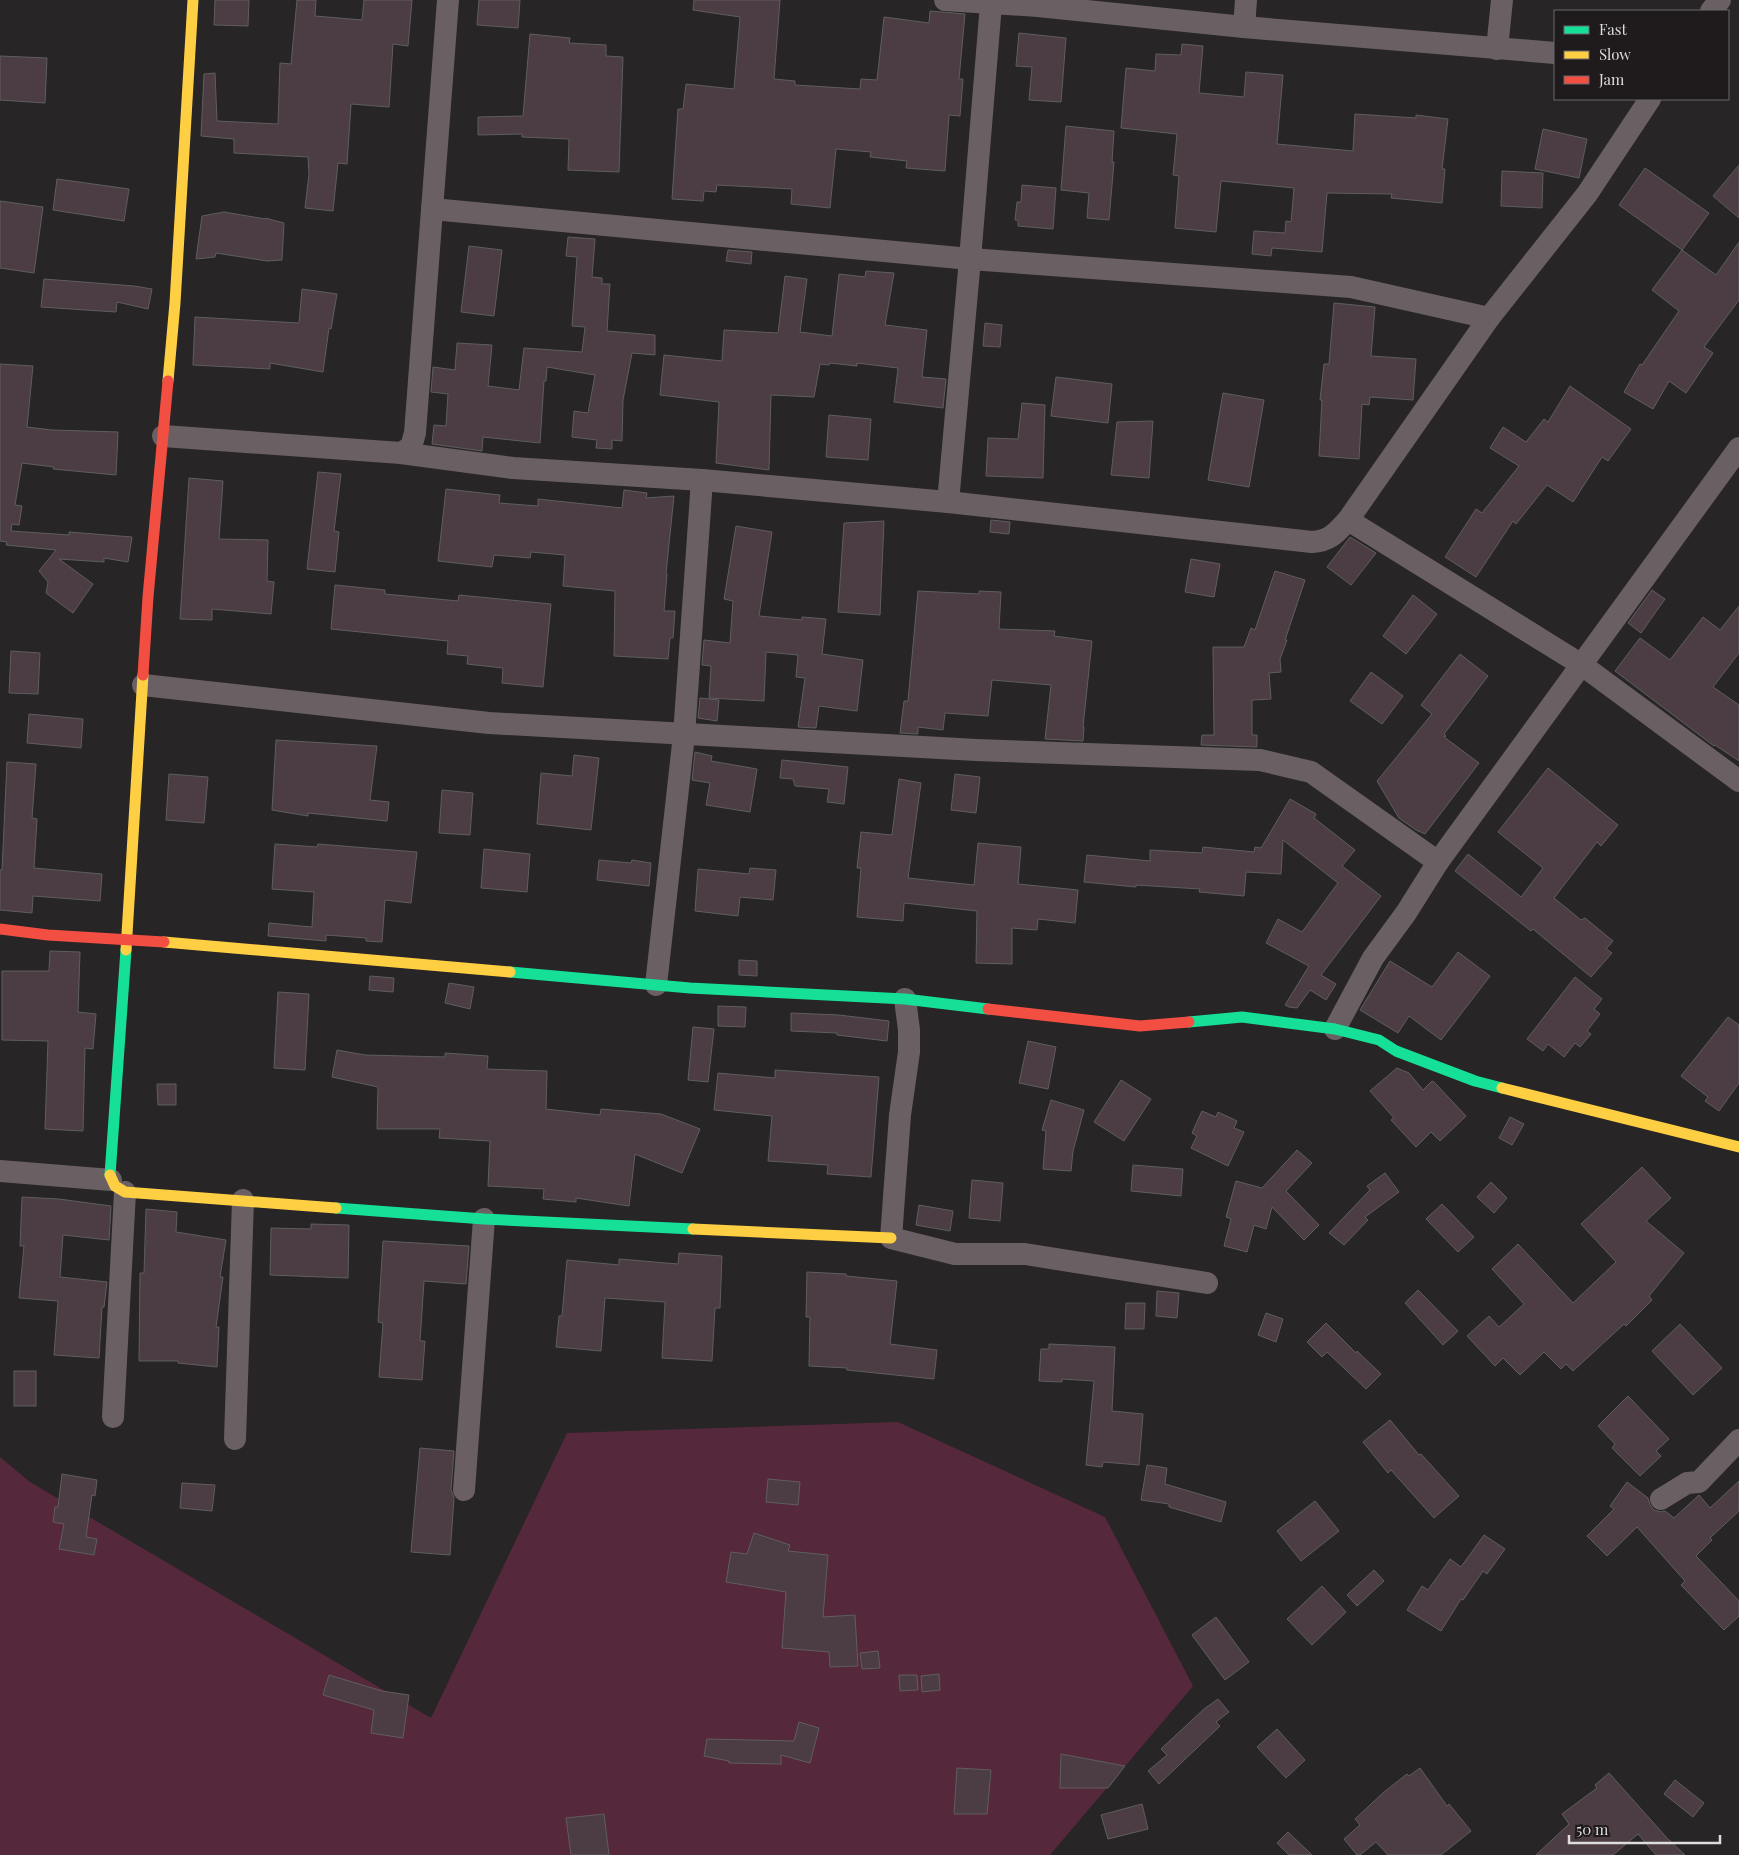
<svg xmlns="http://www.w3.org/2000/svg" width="1739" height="1855" viewBox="0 0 1739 1855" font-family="'Playfair Display',serif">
<rect width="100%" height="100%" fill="#272526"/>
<!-- green -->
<path fill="#56283c" d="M898,1422L1105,1517L1193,1686L1050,1855H0V1457L30,1482L431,1718L567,1433Z"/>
<!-- building -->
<g fill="#4c3c43" stroke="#5f5e5e">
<path d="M215,0H249L248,26L214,25Z"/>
<path d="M297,0H316L315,16L362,20L364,0H412L408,46L393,44L389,107L351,104L347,164L338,163L333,211L305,208L309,174L308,157L234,153V139L201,136L204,74L215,73L217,121L278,124L280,63L291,64Z"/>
<path d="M479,0H520L518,28L477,25Z"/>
<path d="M694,0H780L774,79L795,81V85L860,89L861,79L877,80L884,17L929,23L930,11L965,14L959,79H963L960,116L949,115L945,171L906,168L907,161L870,157L871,152L836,149L830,208L791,204L792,189L717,185L716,192L704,191L703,201L672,199L678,109H683L686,84L734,89L740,17L693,10Z"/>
<path d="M1019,33L1066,38L1061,102L1029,100L1032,67L1016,66Z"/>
<path d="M530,34L570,38L569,43L606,45V56L623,57L619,172L568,170L569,139L522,137V134L478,135V117L523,116Z"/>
<path d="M1182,44L1203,46L1199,93L1244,97L1246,72L1283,75L1277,144L1353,151L1355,114L1416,118V115L1448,119L1442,169H1445L1442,203L1391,198L1392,194L1327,193L1322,252L1272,248L1271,256L1252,254L1254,231L1285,233L1286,221L1291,222L1294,188L1221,181L1216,232L1175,228L1179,176L1173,175L1177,134L1121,128L1126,68L1155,71L1156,54L1181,55Z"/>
<path d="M0,56L47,58L45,103L0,100Z"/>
<path d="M1066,126L1114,131L1112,162H1114L1109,220L1087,218L1089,193L1061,190Z"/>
<path d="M1543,129L1587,139L1579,178L1535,169Z"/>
<path d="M1739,165V218L1713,196Z"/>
<path d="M1645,168L1709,213L1682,250L1619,205Z"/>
<path d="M1502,171L1543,173L1542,208L1501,206Z"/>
<path d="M57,179L129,189L124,221L53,210Z"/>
<path d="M1022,185L1056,188L1053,229L1018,226V220H1015L1017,202H1021Z"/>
<path d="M0,201L43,207L34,273L0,268Z"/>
<path d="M224,212L265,219V218L284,223L282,260L267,261L216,253L215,257L196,259L202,216Z"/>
<path d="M568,237L595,239L592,277L602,278V284H610L607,331L655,335V355L632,353L623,400L622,441L612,440V449L596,448L597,440L572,437L574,411L588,413L595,375L547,367L546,381H544L540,443L483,437L482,451L432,444L434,425L446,426L448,394L431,392L433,367L455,370L457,343L492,345L488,386L519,390L524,348L582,352L585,327L572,326L577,257L566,256Z"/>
<path d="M1739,242V300L1704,347L1713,353L1686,393L1669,381L1653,409L1624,392L1640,364L1642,365L1679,311L1652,290L1682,250L1716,275Z"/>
<path d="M469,246L502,250L494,316L461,312Z"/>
<path d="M728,250L752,252L751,264L726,261Z"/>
<path d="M866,271L894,273L885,325L927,330L922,377L946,379L943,408L894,402L898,368L857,363V366L830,363L829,365L820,364L814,397L771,395L769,470L716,463L719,402L660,395L664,355L722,361L724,330L778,333L785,276L807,279L800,332L832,336L839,274L865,277Z"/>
<path d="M44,279L134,286L152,289L148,309L117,302L116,312L41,307Z"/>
<path d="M302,289L337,294L331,329L329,328L323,372L270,363V369L193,365L195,317L299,323Z"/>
<path d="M1334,303L1375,307L1371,356L1416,359L1413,400L1370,397L1369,405L1362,404L1359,459L1319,456L1322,400H1320L1324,364H1329Z"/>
<path d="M985,323L1002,325L1000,347L983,346Z"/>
<path d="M0,364L33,366L27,427L52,430L118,432L116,475L53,469L54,467L22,463L15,505L22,506L19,525L12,524L11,531L69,535V532L132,537L128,562L104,558V562L59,559L93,584L73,613L46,593L48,582L39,571L56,550L6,545L7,542L0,541Z"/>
<path d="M1056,377L1112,384L1108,423L1051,416Z"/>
<path d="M1570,386L1631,429L1608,461L1602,457L1573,502L1547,485L1516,524L1513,521L1476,577L1445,557L1476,509L1482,513L1519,466L1490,448L1503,427L1526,442L1544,419L1548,422Z"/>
<path d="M1223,393L1264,400L1249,487L1208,480Z"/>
<path d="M1022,403L1045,405L1043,478L986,476L988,438L1018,439Z"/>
<path d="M829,415L871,419L868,460L826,457Z"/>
<path d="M1153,421L1149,478L1111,475L1117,422Z"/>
<path d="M318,472L341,474L334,531L339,532L335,572L307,569Z"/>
<path d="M189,478L223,481L219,539L268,540L267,581L274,582L271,614L212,609V620L180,619Z"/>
<path d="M446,489L500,495L499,503L538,506V499L622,508L624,490L647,493L646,498L674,496L666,573L667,574L664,611H675L673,638H670L668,659L614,656L615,591L563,586L565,555L531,552L530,558L494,555L492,567L438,561Z"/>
<path d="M991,520L1010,522L1009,534L990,532Z"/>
<path d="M884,521L880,615L838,612L844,523Z"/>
<path d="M736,526L772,532L759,616L802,620V617L826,619L822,654L863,660L857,711L819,706L816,728L798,727L805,678L796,677L798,655L766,652L764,701L709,698L711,666L702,665L704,640L730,643L733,601L724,599Z"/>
<path d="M1350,537L1376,553L1351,585L1327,567Z"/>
<path d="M1191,559L1220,564L1214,597L1185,592Z"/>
<path d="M1275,571L1305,580L1285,640H1287L1280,659L1281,672L1269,673L1271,699L1252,700V735H1257V747L1201,745L1202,735H1214L1213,647H1244L1251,628L1255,630Z"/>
<path d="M335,585L385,590V594L458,601L459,595L551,604L543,687L502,683L503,668L467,664L468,656L447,654L448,641L331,629Z"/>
<path d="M1652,590L1665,599L1641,633L1628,623Z"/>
<path d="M918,591L979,594V591L1001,592L999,629L1055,631L1054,636L1092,641L1083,727H1084L1083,741L1045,739L1051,685L992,680L988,716L945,713L943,730L918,727V734L900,733L904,701H908Z"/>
<path d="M1413,595L1437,614L1406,654L1383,636Z"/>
<path d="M1739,606V653L1713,687L1739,705V761L1715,745L1714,746L1615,671L1640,638L1670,660L1703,617L1720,630Z"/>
<path d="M11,651L40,653L38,694L9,693Z"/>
<path d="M1460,654L1488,676L1444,734L1446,736L1444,737L1479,763L1425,834L1416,830L1399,818L1377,781L1432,714L1421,705Z"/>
<path d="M1371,672L1403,696L1382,724L1350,701Z"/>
<path d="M700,698L719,700L717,721L698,718Z"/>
<path d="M29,714L83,719L81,748L27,743Z"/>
<path d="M276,740L377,746L370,800L389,802L387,821L308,813V816L272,810Z"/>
<path d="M695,752L712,756L711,761L757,769L750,812L706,805L710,783L692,780Z"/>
<path d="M574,755L599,758L591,830L537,824L541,773L572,776Z"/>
<path d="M782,760L848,767L844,804L827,802L829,789L795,786L793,779L780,778Z"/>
<path d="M7,762L36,764L32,818L37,819L34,868L102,874L100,901L33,896L32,913L0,910V870H2Z"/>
<path d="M1548,768L1618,825L1601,846L1597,842L1554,898L1581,920L1585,918L1613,941L1606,949L1612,953L1591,977L1533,929L1531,931L1455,871L1468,854L1521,897L1543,868L1498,832Z"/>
<path d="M169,774L208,777L204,823L166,820Z"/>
<path d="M955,774L980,777L976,813L951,810Z"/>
<path d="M899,779L921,783L908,878L974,885L978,843L1021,847L1018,884L1078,890L1075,923L1038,919L1037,930L1012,928V964L976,963L977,911L904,903L903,921L857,917L861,868H857L861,832L892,835Z"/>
<path d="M442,790L473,793L470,835L439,833Z"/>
<path d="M1290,799L1316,814L1314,818L1355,850L1342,866L1381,896L1321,975L1336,984L1326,1000L1310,990L1297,1008L1289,1007L1285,1005L1309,966L1266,943L1278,919L1302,932L1338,883L1283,840L1281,874L1246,872L1244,896L1199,892L1200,889L1136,885V887L1084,882L1087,855L1150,861V850L1202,853L1203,847L1254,852L1255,847L1261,848Z"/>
<path d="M275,844L317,847L318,844L417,852L411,903L385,900L382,942L366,941V938L326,935V941L268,936L269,923L312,927L314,892L272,889Z"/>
<path d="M484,849L530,854L527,892L481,888Z"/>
<path d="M599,860L631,863L632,860L651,863L649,886L597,880Z"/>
<path d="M750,868L776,870L773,900L740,897L738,916L695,911L698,869L749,874Z"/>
<path d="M50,951L80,952L78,1012L96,1014L93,1049L85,1048L83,1131L45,1129L48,1041L2,1040V971H49Z"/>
<path d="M1458,952L1490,976L1441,1040L1409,1016L1398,1033L1360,1010L1390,961L1432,987Z"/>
<path d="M739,960L757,961V976L739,975Z"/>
<path d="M370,976L394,978L393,992L369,990Z"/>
<path d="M1575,977L1602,999L1594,1009L1600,1014L1587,1031L1591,1034L1580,1047L1575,1043L1564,1057L1548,1044L1543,1051L1527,1039Z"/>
<path d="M449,983L474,987L470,1009L445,1003Z"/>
<path d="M278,992L309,994L305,1070L274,1068Z"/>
<path d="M718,1006L746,1007L745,1027L718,1026Z"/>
<path d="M791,1013L839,1015L889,1021L887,1041L837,1035V1033L791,1031Z"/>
<path d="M1728,1017L1739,1025V1083L1719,1111L1705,1101L1708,1097L1681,1076Z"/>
<path d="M693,1027L714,1029L708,1082L688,1080Z"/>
<path d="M1028,1041L1056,1047L1048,1089L1019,1083Z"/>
<path d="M337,1050L365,1055L445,1057V1053L488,1056L487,1069L547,1071L546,1109L600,1115L601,1109L661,1114L700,1129L682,1173L635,1154L629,1206L576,1198V1202L543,1199L544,1189L488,1186L490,1141L439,1138L440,1129H377L378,1087L332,1077Z"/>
<path d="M1397,1068L1409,1073L1423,1090L1432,1081L1434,1082L1466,1116L1440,1141L1431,1132L1416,1147L1391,1120L1394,1118L1370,1091Z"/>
<path d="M775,1070L879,1077L871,1177L827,1174L828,1165L768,1161L772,1116L714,1110L718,1073L775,1078Z"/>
<path d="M1121,1080L1151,1099L1124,1141L1094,1122Z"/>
<path d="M157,1084H176V1105H158Z"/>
<path d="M1051,1100L1084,1110L1073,1151L1071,1171L1043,1169L1046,1131L1042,1130Z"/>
<path d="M1202,1111L1216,1117L1218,1112L1237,1121L1234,1128L1244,1132L1228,1166L1191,1148L1197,1136L1192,1133Z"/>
<path d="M1510,1117L1524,1124L1512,1145L1499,1138Z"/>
<path d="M1297,1150L1312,1163L1286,1191L1319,1225L1304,1240L1272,1207L1266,1229L1254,1225L1247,1252L1224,1246L1231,1219L1226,1217L1236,1181L1262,1188Z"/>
<path d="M1133,1165L1183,1169L1181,1196L1131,1191Z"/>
<path d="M1642,1167L1671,1198L1646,1221L1684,1253L1649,1296L1652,1300L1626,1326L1624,1324L1573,1371L1566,1364L1561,1369L1544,1352L1520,1375L1503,1358L1495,1366L1467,1336L1489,1316L1499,1327L1524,1304L1492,1269L1518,1244L1573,1303L1616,1262L1581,1224Z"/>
<path d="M1385,1173L1399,1192L1365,1217L1368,1220L1344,1245L1329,1233L1370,1190L1367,1186Z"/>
<path d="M972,1180L1003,1183L1000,1221L969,1218Z"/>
<path d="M1491,1182L1507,1198L1494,1213L1477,1197Z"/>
<path d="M22,1197L59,1199L111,1206L109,1240L63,1235L60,1277L107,1282L104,1307H102L99,1358L54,1355L58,1301L19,1298L24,1246H20Z"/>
<path d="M1442,1204L1474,1237L1458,1252L1426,1219Z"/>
<path d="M919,1205L953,1211L950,1231L916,1225Z"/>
<path d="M146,1209L177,1212L176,1232L226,1240L220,1277H223L216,1327H219L217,1367L178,1363V1361H139L140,1273H144Z"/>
<path d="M311,1224L349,1225L348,1278L270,1275L271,1228L311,1229Z"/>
<path d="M383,1241L469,1246L466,1284L424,1281L420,1341H425L422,1380L379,1377L383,1323L378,1322Z"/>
<path d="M679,1253L722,1256L720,1308H715L712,1361L662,1358L665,1302L605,1298L601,1351L556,1347L559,1316H562L567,1260L619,1265V1259L678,1264Z"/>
<path d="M807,1272L846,1274V1276L897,1281L890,1344L937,1350L934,1379L847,1370V1368L809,1366L810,1317H806Z"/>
<path d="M1418,1290L1458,1331L1443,1345L1405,1303Z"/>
<path d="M1157,1291L1179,1293L1177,1318L1156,1316Z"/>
<path d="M1126,1303H1145L1144,1329H1125Z"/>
<path d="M1266,1313L1283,1319L1276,1342L1258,1335Z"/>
<path d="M1326,1323L1356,1353L1357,1351L1381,1374L1366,1389L1327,1352L1322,1357L1307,1342Z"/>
<path d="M1680,1324L1722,1368L1693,1395L1652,1351Z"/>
<path d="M1049,1344L1115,1347L1112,1411L1143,1414L1139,1465L1103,1462L1102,1467L1086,1465L1094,1381L1062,1379V1382L1039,1381L1041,1349H1049Z"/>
<rect x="14" y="1371" width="22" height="35"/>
<path d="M1628,1396L1669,1439L1656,1451L1661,1456L1640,1476L1612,1448L1615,1444L1598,1426Z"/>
<path d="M1390,1420L1419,1455L1421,1454L1459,1496L1434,1518L1391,1470L1388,1473L1363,1442Z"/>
<path d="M420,1448L454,1451L451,1489L454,1498L450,1555L411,1552Z"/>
<path d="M1147,1465L1167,1468L1165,1484L1226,1502L1221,1522L1169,1507V1504L1141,1500Z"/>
<path d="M62,1474L97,1480L95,1496L92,1495L86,1537L97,1539L94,1555L59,1549L64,1524L53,1522L55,1507H58Z"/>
<path d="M768,1479L800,1482L798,1505L766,1502Z"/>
<path d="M1739,1481V1511L1710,1538L1712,1540L1696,1556L1739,1601V1616L1724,1630L1681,1585L1685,1581L1637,1527L1607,1556L1587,1536L1614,1509L1610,1506L1627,1482L1648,1498L1650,1505L1654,1510L1661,1512L1665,1511L1674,1518L1699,1495L1710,1508Z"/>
<path d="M182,1483L215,1485L212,1511L180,1508Z"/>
<path d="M1315,1501L1339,1531L1301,1561L1277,1531Z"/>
<path d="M754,1533L790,1545L788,1551L828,1555L823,1617L855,1615L858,1666L830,1667L829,1652L782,1648L786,1592L726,1582L731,1552L747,1554Z"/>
<path d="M1484,1535L1505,1549L1487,1574L1483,1571L1463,1600L1461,1599L1441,1631L1407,1610L1422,1586L1428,1590L1450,1559L1461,1567Z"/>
<path d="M1374,1570L1384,1581L1357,1606L1347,1595Z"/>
<path d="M1322,1586L1346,1612L1312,1645L1287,1619Z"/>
<path d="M1216,1617L1249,1662L1225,1680L1192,1635Z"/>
<path d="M878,1651L880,1668L862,1669L860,1653Z"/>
<path d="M939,1674L940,1690L922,1692L921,1676Z"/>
<path d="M329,1675L382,1691L409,1695L403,1738L371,1733L374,1710L323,1695Z"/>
<path d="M899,1675H917L918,1690L900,1691Z"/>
<path d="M1218,1699L1229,1712L1216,1722L1220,1726L1159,1784L1148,1771L1167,1755L1161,1749L1204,1709Z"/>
<path d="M799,1722L819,1728L810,1763L781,1755V1764L729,1763V1761L704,1756L707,1739L794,1741Z"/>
<path d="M1277,1729L1305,1760L1286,1778L1257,1747Z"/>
<path d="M1061,1754L1125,1766L1108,1788H1060Z"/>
<path d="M957,1768L991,1770L987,1814H954Z"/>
<path d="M1420,1768L1447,1806L1449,1804L1471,1831L1441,1855H1388L1376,1842L1360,1855H1357L1344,1839L1360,1825L1355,1819L1384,1792L1407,1774L1409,1776Z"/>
<path d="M1609,1773L1667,1838L1685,1855H1656L1638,1834L1613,1855H1536L1569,1824L1562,1814L1597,1788L1595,1785Z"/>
<path d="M1675,1780L1704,1803L1693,1817L1664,1794Z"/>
<path d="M1142,1804L1148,1829L1108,1839L1101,1815Z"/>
<path d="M604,1814L609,1855H571L566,1818Z"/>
<path d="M1288,1832L1312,1855H1289L1277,1843Z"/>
</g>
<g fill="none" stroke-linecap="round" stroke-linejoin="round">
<!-- street -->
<g stroke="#6a6063" stroke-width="22">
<path d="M945,0L1038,6L1244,27L1555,53"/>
<path d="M1711,11L1720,0"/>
<path d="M1244,27L1246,0"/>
<path d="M1497,49L1502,0"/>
<path d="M432,209L970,259L1351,287L1489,318"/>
<path d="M163,436L401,453L513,468L702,480L948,502L1312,542C1330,541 1336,533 1348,520L1489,318L1587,194L1650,99"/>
<path d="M401,453L411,447L415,433L448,0"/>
<path d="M948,502L970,259L991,4"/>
<path d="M1348,520L1582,665L1739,781"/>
<path d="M143,685L489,723L976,750L1260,760L1311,772L1438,862"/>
<path d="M656,985L684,735L702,480"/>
<path d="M905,999L909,1030V1052L900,1115L891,1238L955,1254H1025L1207,1283"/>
<path d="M1335,1029L1373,958L1406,913L1438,862L1739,448"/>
<path d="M0,1171L111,1180"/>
<path d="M113,1417L125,1192"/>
<path d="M235,1439L243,1200"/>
<path d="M464,1490L484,1219"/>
<path d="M1661,1499L1687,1483L1699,1482L1739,1440"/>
</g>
<!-- fast -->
<g stroke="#16e098" stroke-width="11">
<path d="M510,972L690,988L905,999L988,1009"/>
<path d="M1189,1022L1242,1017L1335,1029L1379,1040L1396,1051L1475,1081L1502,1088"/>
<path d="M110,1175L126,950"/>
<path d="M336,1208L484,1219L693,1229"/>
</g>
<!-- slow -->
<g stroke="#ffcf43" stroke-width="11">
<path d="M168,381L175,303L193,0"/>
<path d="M164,942L510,972"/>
<path d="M126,950L143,675"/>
<path d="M1502,1088L1739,1147"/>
<path d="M110,1175L115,1186L125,1192L336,1208"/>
<path d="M693,1229L891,1238"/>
</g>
<!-- jam -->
<g stroke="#f24e42" stroke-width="11">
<path d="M143,675L148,597L168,381"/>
<path d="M0,929L48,935L164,942"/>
<path d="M988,1009L1140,1026L1189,1022"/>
</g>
</g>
<!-- legend -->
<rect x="1554" y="10" width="175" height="90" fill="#1f1b1c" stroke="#6b6869"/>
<rect x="1564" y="26" width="25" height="8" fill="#16e098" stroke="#6b6869"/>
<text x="1599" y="35" font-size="15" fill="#dedcdc">Fast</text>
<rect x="1564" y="51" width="25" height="8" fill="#ffcf43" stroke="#6b6869"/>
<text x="1599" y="60" font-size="15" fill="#dedcdc">Slow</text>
<rect x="1564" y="76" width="25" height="8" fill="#f24e42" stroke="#6b6869"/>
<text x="1599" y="85" font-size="15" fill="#dedcdc">Jam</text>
<!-- scale -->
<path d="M1569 1835v8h151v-8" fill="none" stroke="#dedcdc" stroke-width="2.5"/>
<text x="1576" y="1835" font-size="15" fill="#dedcdc" stroke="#1f1b1c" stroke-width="4" paint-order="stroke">50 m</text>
</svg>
